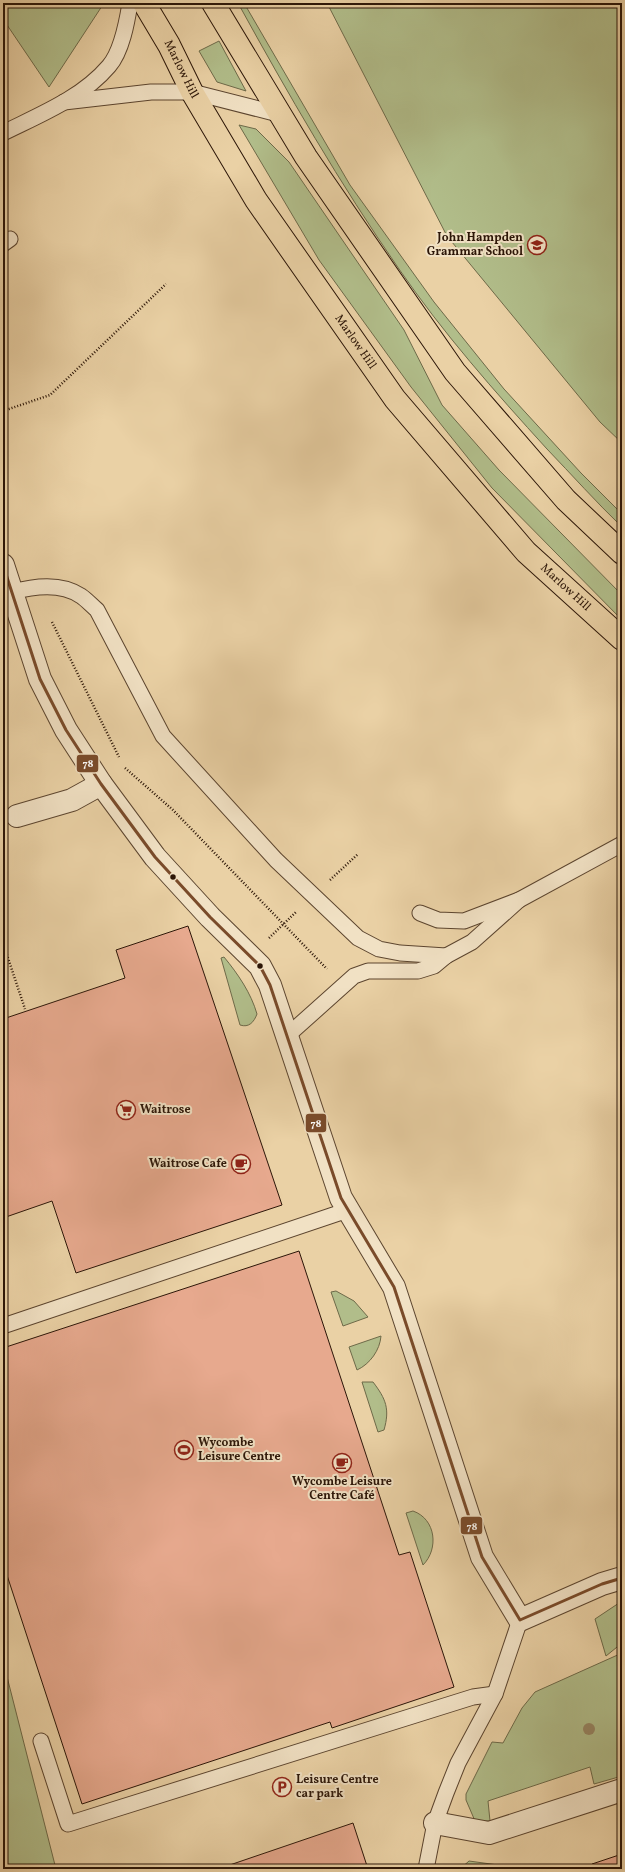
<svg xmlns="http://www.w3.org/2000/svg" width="625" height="1872" viewBox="0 0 625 1872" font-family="Vollkorn,serif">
<rect width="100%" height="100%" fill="#ead1a5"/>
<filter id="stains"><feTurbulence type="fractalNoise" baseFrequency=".005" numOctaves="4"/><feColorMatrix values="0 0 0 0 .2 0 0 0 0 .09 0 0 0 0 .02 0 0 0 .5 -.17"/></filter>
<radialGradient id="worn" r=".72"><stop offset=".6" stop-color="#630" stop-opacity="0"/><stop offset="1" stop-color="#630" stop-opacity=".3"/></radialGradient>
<!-- green -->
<g fill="#b1bd8a" stroke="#6e6a49">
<path d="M3,3H104L49,87L3,19Z"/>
<path d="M238,3H244L350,185L434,302L504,389L581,473L622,514V527C596,502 572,475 547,449C495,392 443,333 399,269C340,184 288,94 238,3Z"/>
<path d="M327,3H622V443L600,422L447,236Z"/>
<path d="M219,41L246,91L217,82L199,51Z"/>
<path d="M239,125L256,129L289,162L404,330L442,405L499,470L622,595V620L492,488L411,387L319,260Z"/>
<path d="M224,957C238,974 251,993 257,1014C254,1022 249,1028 240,1025L221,958Z"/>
<path d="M336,1291L354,1301L368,1317L343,1326L331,1292Z"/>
<path d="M381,1336C380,1350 370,1364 357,1370L349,1347Z"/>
<path d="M362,1382H373C386,1399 390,1409 384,1430L378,1432Z"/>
<path d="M413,1511C436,1519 439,1549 423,1565L406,1513Z"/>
<path d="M622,1601V1643L606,1656L595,1619Z"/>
<path d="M622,1653V1776L594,1784L590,1767L488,1801L490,1821H475L466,1800V1794L492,1742L503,1743L522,1708L535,1692Z"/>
<path d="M3,1661L56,1869H3Z"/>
<path d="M469,1861L498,1865L499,1869H460Z"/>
</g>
<!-- building -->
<g fill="#e7a98e" stroke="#2c1608">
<path d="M188,926L282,1205L76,1273L52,1201L3,1218V1019L125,978L116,950Z"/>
<path d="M299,1251L399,1555L410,1552L454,1687L332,1728L330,1722L82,1804L3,1563V1348Z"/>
<path d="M353,1823L368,1869H218Z"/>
<path d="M622,1854V1869H594L592,1864Z"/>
</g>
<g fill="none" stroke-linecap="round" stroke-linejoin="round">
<defs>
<g id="service">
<path d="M64,102L151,92H192L282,115"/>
<path d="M3,133C39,115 82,98 109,66C122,51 127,22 130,3"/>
<path d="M3,244L10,239"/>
<path d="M12,592C34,586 61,582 81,596C87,600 92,606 97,610L163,736L276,860L358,938L379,949L400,953L446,956"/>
<path d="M420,913L438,920L464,921L519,900L622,844"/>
<path d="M287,1036L354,976L368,971H418L434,966L446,956L472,942L519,900"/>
<path d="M3,1326L348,1210"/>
<path d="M41,1741L68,1824L457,1702L473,1697L495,1694"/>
<path d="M426,1869L435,1823L446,1793L458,1763L495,1694L520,1620"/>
</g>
<g id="minor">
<path d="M3,565L40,679L66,730L101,784L155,857L210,917L260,966L270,985L341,1198L394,1287L482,1557L520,1620L602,1584L622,1578"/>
<path d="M17,816L72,800L101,784"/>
<path d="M435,1823L489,1833L622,1790"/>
</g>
<g id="primary">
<path id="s1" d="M144,3L169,45L192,92L256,200L395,399L526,552L622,639"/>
<path d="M213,3L306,157L455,372L566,500L622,553"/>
</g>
</defs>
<!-- service casing -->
<use href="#service" stroke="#5c452f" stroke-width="17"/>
<!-- minor casing -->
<use href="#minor" stroke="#5c452f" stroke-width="24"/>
<!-- primary casing -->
<use href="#primary" stroke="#2c1608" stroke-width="24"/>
<!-- path -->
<g stroke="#2c1608" stroke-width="2.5" stroke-dasharray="1 2" stroke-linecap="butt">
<path d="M3,411L50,395L166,284"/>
<path d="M52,622L119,757"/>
<path d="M125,768L173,810L327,969"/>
<path d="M330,880L358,854"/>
<path d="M269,938L296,912"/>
<path d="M3,943L25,1009"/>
</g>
<!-- service -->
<use href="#service" stroke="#f1e1c4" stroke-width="15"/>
<!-- minor -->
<use href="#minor" stroke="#f1e1c4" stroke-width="22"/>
<!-- primary -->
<use href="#primary" stroke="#ead1a5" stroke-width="22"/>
<defs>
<path id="bus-1" d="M3,565L40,679L66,730L101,784L155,857L210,917L260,966L270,985L341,1198L394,1287L482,1557L520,1620L602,1584L622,1578"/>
</defs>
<!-- bus-1 casing -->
<use href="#bus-1" stroke="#f1e1c4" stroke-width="6"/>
<!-- bus-1 -->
<use href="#bus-1" stroke="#7a4b2a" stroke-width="3"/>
</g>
<!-- trees -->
<circle fill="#988664" cx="589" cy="1729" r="6"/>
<!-- icons -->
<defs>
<symbol id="school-ring" viewBox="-11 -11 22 22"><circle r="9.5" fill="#f1e1c4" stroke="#8f2418" stroke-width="1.5"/><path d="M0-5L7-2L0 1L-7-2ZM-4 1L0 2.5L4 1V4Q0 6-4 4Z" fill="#8f2418"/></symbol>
<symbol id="supermarket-ring" viewBox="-11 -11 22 22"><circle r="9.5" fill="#f1e1c4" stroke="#8f2418" stroke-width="1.5"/><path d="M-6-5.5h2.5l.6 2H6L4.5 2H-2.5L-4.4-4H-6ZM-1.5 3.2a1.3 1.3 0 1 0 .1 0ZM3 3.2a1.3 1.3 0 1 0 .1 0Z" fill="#8f2418"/></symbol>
<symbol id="cafe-ring" viewBox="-11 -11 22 22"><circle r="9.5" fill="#f1e1c4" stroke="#8f2418" stroke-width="1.5"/><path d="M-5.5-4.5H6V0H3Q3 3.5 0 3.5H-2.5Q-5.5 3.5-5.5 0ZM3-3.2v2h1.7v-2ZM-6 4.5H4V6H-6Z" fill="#8f2418"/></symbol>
<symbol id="stadium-ring" viewBox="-11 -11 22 22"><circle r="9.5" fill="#f1e1c4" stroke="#8f2418" stroke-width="1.5"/><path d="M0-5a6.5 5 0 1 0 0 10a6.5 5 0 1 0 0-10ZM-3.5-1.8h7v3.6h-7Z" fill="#8f2418"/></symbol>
<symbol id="parking-ring" viewBox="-11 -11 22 22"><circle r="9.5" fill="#f1e1c4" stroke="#8f2418" stroke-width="1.5"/><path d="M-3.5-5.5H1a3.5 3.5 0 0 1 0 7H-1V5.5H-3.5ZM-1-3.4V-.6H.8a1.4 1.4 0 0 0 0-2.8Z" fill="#8f2418"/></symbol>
</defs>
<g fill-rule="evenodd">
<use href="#school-ring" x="526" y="234" width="22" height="22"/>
<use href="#supermarket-ring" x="115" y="1099" width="22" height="22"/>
<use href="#cafe-ring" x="230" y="1153" width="22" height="22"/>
<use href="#stadium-ring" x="173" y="1439" width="22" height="22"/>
<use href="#cafe-ring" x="331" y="1452" width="22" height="22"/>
<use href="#parking-ring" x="271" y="1776" width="22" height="22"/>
</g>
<!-- markers -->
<g fill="#2c1608" stroke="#f1e1c4" stroke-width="1.5">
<circle cx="173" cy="877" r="3.5"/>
<circle cx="260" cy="966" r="3.5"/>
</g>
<g text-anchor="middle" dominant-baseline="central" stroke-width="4" stroke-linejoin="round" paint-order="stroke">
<!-- street labels -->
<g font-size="12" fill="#2c1608" stroke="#f1e1c4">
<text stroke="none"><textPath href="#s1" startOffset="76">Marlow Hill</textPath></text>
<text stroke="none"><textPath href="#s1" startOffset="400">Marlow Hill</textPath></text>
<text stroke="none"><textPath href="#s1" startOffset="724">Marlow Hill</textPath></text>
</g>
<!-- poi labels -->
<g font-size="12" font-weight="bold" fill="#2c1608" stroke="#f1e1c4" text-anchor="start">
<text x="523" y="238" text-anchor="end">John Hampden<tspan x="523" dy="14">Grammar School</tspan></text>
<text x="140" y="1110">Waitrose</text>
<text x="227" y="1164" text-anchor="end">Waitrose Cafe</text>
<text x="198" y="1443">Wycombe<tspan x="198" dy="14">Leisure Centre</tspan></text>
<text x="342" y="1482" text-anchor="middle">Wycombe Leisure<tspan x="342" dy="14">Centre Café</tspan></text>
<text x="296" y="1780">Leisure Centre<tspan x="296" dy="14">car park</tspan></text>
</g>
</g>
<g stroke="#f1e1c4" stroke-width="1.5">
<rect x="76" y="754" width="23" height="19" rx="4" fill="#7a4b2a"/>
<rect x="305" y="1113" width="22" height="20" rx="4" fill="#7a4b2a"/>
<rect x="460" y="1516" width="23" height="19" rx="4" fill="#7a4b2a"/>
</g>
<g font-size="11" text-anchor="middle" font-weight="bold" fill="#fff">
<text x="88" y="767">78</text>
<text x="316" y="1127">78</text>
<text x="472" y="1530">78</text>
</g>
<!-- margin -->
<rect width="625" height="1872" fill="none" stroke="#ead1a5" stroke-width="16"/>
<rect x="4" y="4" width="617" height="1864" fill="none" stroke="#2c1608" stroke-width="2"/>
<rect x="8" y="8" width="609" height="1856" fill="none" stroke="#2c1608"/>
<rect width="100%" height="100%" filter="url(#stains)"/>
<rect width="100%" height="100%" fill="url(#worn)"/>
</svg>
